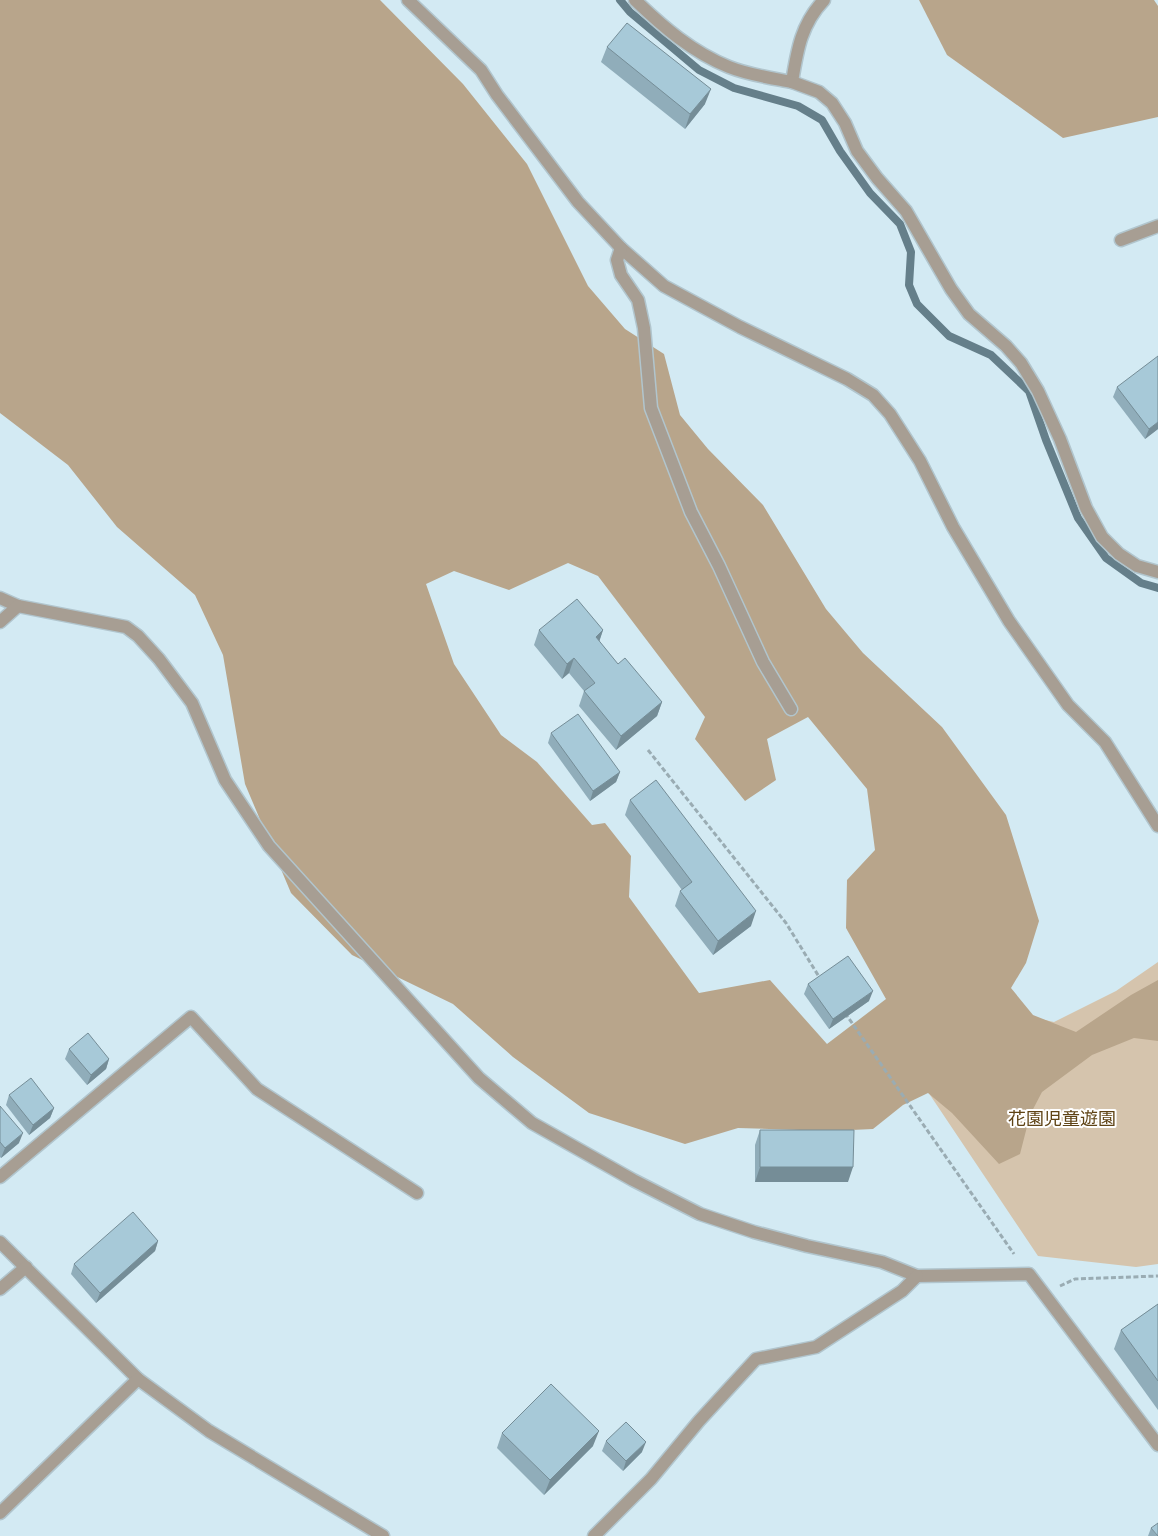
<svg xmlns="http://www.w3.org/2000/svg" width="1158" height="1536" viewBox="0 0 1158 1536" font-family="'Noto Sans','Noto Sans JP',sans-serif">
<rect width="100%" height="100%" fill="#d3eaf3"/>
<!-- green -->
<path fill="#d5c4ad" d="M1158,962V1264L1136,1267L1038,1256L920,1080L1018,1014L1054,1022L1116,991Z"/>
<!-- forest -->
<g fill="#b8a58b" fill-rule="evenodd">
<path d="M0,0H380L463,84L527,164L588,286L625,329L664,354L680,415L708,449L763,505L826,609L863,653L942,727L1006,815L1039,921L1026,963L1011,988L1033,1015L1076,1032L1131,995L1158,980V1041L1134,1038L1092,1055L1042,1092L1030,1115L1020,1154L999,1164L952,1113L928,1093L903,1105L873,1129L830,1131L738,1128L685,1144L589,1113L513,1057L453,1004L352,955L291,893L245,784L223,655L195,595L117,527L68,465L0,413ZM568,563L598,576L705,717L695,739L745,801L776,780L767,739L808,717L867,789L875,850L847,880L846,928L886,999L827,1044L770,980L699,993L629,897L631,856L605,823L592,825L537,762L501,735L454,664L426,584L454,571L509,590Z"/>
<path d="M919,0H1154L1158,6V117L1063,138L947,55Z"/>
</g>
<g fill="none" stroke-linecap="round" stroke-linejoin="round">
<!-- stream -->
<path stroke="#657f8a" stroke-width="8" d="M620,0L630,12L699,70L734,88L798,106L822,120L840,151L870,193L900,224L911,252L909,285L917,304L949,336L991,355L1029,391L1046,440L1078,518L1106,558L1141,583L1158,588"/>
<defs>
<g id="minor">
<path d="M408,0L481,70L497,95L578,202L621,248L664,286L740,327L847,379L873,395L890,414L920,461L953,527L1009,621L1068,705L1105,742L1158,826"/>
<path d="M635,0C663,27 692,52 729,67C749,75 771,78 792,82C797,51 801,24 824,0"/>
<path d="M792,82L819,92L832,103L845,123L857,151L877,178L906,211L951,289L969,314L1006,346L1021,363L1038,391L1060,439L1086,508L1102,537L1119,554L1137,566L1158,572"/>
<path d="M1121,240L1158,226"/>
<path d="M621,248L617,260L621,275L638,300L644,328L651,408L691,512L719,566L763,662L791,709"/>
<path d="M0,598L18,606L126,627L138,636L159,659L192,703L225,780L269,846L479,1078L532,1123L633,1180L700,1214L754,1232L807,1246L882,1262L917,1276L1029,1274L1158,1445"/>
<path d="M0,622L18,606"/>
<path d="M0,1177L191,1017L257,1089L417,1193"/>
<path d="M0,1242L138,1379L209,1431L383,1536"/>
<path d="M0,1289L26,1267"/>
<path d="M0,1513L138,1379"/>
<path d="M594,1536L651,1479L699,1421L756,1359L816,1347L902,1291L917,1276"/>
</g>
</defs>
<!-- minor casing -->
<use href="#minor" stroke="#b1c5cd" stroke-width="15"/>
<!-- path -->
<g stroke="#9aacb3" stroke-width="3" stroke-dasharray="5 2.5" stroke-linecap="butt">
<path d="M648,750L786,923L821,980"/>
<path d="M845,1013L1014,1254"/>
<path d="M1060,1286L1075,1279L1158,1276"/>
</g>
<!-- minor -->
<use href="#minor" stroke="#a79e93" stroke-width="12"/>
</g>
<!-- wall -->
<g fill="#90adba">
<path d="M607,47L705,104L685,129L601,62Z"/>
<path d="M1117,387L1158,429L1145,439L1113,397Z"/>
<path d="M539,630H603L599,642L618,664L662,702L657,716L616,750L579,706L584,691L569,673L562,679L534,645Z"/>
<path d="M551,733L620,772L616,782L590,801L548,743Z"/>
<path d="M630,800L751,926L713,955L675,906L680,891L682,890L625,815Z"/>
<path d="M808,984L869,1001L829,1029L804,994Z"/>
<path d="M69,1049L109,1059L106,1069L87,1085L65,1059Z"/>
<path d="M9,1095L54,1108L50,1118L29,1135L6,1105Z"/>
<path d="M0,1106L19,1143L1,1158L0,1157Z"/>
<path d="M760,1130L848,1182H755V1145Z"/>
<path d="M158,1241L155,1251L96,1303L71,1274L74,1264Z"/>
<path d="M1158,1304V1410L1114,1349L1121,1330Z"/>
<path d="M502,1433L593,1446L544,1495L497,1448Z"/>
<path d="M606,1441L642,1452L623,1471L602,1451Z"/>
<path d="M1151,1528L1158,1536H1148Z"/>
</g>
<!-- shaded-wall -->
<g fill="#758d97">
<path d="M711,89L705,104L685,129L690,114Z"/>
<path d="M1158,422V429L1145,439L1149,429Z"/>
<path d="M603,630L598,645L596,637Z"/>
<path d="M574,658L569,673L562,679L567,664Z"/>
<path d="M662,702L657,716L616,750L621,736Z"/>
<path d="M620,772L616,782L590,801L593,791Z"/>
<path d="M756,911L751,926L713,955L718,941Z"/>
<path d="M873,991L869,1001L829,1029L833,1019Z"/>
<path d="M109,1059L106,1069L87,1085L91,1075Z"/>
<path d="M54,1108L50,1118L29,1135L33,1125Z"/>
<path d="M23,1133L19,1143L1,1158L5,1148Z"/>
<path d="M760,1167H853L848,1182H755Z"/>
<path d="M158,1241L155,1251L96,1303L100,1293Z"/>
<path d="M599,1431L593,1446L544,1495L550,1480Z"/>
<path d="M646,1442L642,1452L623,1471L626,1461Z"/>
</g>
<!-- building -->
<g fill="#a7c9d8" stroke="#758d97">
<path d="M627,23L711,89L690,114L607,47Z"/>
<path d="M1158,356V422L1149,429L1117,387Z"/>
<path d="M577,599L603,630L596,637L618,664L625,658L662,702L621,736L584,691L595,683L574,658L567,664L539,630Z"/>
<path d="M578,714L620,772L593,791L551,733Z"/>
<path d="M656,780L756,911L718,941L680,891L692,882L630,800Z"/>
<path d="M848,956L873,991L833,1019L808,984Z"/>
<path d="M88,1033L109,1059L91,1075L69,1049Z"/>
<path d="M31,1078L54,1108L33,1125L9,1095Z"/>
<path d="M0,1106L23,1133L5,1148L0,1142Z"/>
<path d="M760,1130H854L853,1167H760Z"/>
<path d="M133,1212L158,1241L100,1293L74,1264Z"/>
<path d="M1158,1304V1381L1121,1330Z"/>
<path d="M551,1384L599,1431L550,1480L502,1433Z"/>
<path d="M626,1422L646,1442L626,1461L606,1441Z"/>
<path d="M1158,1523V1536L1151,1528Z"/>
</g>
<g text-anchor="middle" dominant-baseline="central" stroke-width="4" stroke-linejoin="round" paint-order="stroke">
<!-- park labels -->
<g font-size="18" fill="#5f4315" stroke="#fff">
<text x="1062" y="1118">花園児童遊園</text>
</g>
</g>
</svg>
